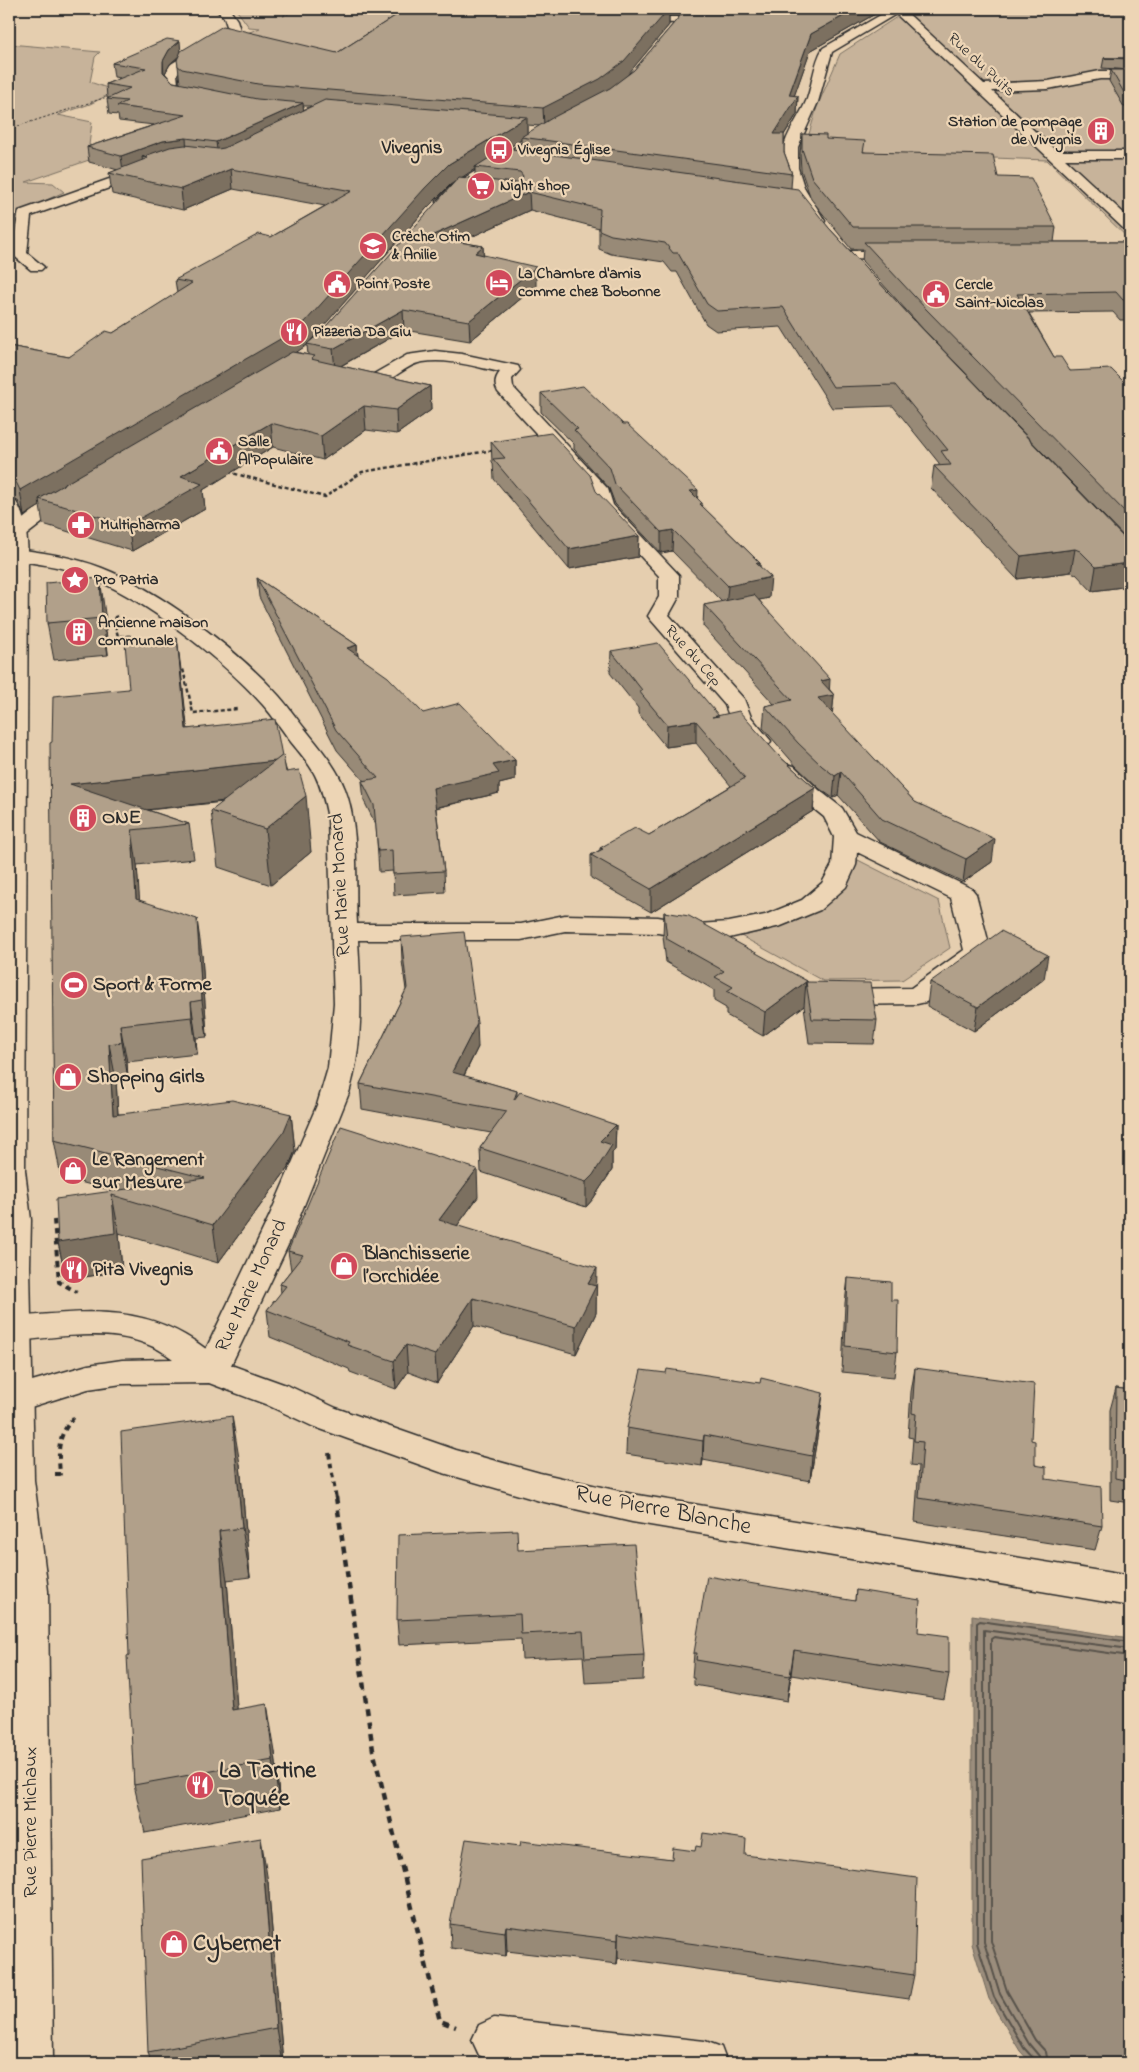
<svg xmlns="http://www.w3.org/2000/svg" width="1139" height="2072" viewBox="0 0 1139 2072" font-family="'Indie Flower',sans-serif">
<rect width="100%" height="100%" fill="#e5ceaf"/>
<filter id="ink" filterUnits="userSpaceOnUse"><feTurbulence type="fractalNoise" baseFrequency=".02" numOctaves="2"/><feDisplacementMap in="SourceGraphic" scale="10" xChannelSelector="R" yChannelSelector="G"/><feConvolveMatrix kernelMatrix="1 2 1 2 8 2 1 2 1" color-interpolation-filters="sRGB"/></filter>
<g filter="url(#ink)">
<!-- green -->
<g fill="#c7b39a" stroke="#796f62">
<path d="M232,9H416L339,58L234,38L260,28L249,27L238,12Z"/>
<path d="M909,9H1130V240L1047,160L804,151L817,107L840,54Z"/>
<path d="M9,44L100,52L95,57L90,82L116,91L90,104L58,115L92,122L89,145L108,149L109,153L26,182L53,183L64,192L9,217Z"/>
<path d="M858,860L939,901L950,948L902,980L823,981L741,936C777,929 820,918 843,888C849,880 853,870 858,860Z"/>
</g>
<!-- water -->
<path fill="#9b8d7b" stroke="#6e665b" d="M972,1615L1130,1638V2063H1031L1020,2051L989,1999L972,1944Z"/>
<g fill="none" stroke-linecap="round" stroke-linejoin="round">
<!-- shore -->
<g stroke="#58524b" stroke-width="2">
<path d="M1034,2063V2059L1024,2048L994,1997L977,1943V1623L980,1621L1130,1642"/>
<path d="M1041,2063L1039,2056L1029,2044L1000,1994L984,1942V1630L1130,1649"/>
<path d="M1048,2063L1046,2052L1035,2040L1007,1991L991,1941V1639L994,1637L1130,1656"/>
</g>
<defs>
<g id="minor">
<path d="M215,9L230,10L237,20L240,30L182,67L177,74L178,84L183,88L204,93L206,96L204,99C199,100 194,98 188,97C169,92 156,84 171,64L228,29L224,17Z"/>
<path d="M891,9H903L984,84L1048,81L1100,71H1130V79H1100L1048,89L992,91L1056,151H1130V159H1065L1130,219V231L1125,230L896,14L832,52L818,102L798,147V168L804,187L825,221L823,224H813C797,202 777,172 785,143C790,128 801,114 807,99C813,82 814,62 823,48Z"/>
<path d="M631,17H682L688,20L682,23L627,22L625,20Z"/>
<path d="M552,125L557,126L558,129L557,132L461,192L448,205H438L436,202L451,186Z"/>
<path d="M146,166L151,167L153,170L151,173L31,216L27,253L44,267L41,270H31L13,255L12,248L19,211Z"/>
<path d="M847,251H900L905,252L907,255L905,258L900,259L842,258L840,255L842,252Z"/>
<path d="M435,351L462,354L518,366L520,370L512,379L513,387L608,489L613,505L679,575V597L669,615L744,699L751,717L771,741L768,746C763,747 757,749 752,746C740,739 729,718 725,705L651,620L648,616L659,597V576L597,510L592,494L498,392C494,385 495,378 500,372C476,367 448,358 423,362C413,363 404,370 395,376C379,386 361,387 343,383L341,379L343,375H372L407,355Z"/>
<path d="M73,490L80,492L82,496L80,500L47,519L16,543L9,545V530C28,515 49,496 73,490Z"/>
<path d="M9,548C40,552 72,556 102,568C159,590 238,650 279,696C288,706 296,718 305,729C320,748 336,766 345,789C360,828 355,882 357,924H521L565,915L658,917L697,924L729,922L765,915L802,900L822,883L832,865L834,837L824,817L803,800L774,771L778,766L786,764L794,766L819,790L842,808L856,832L972,889L976,894L991,952L987,958L926,1002L917,1004L834,1005L824,1003L821,997L824,991L834,989L911,988L964,950L951,898L857,852L856,865L846,887L820,910L781,926L729,938L697,940L658,933L565,931L521,940H358C361,991 364,1043 349,1093L289,1243L231,1365L289,1386L336,1408L456,1450L540,1473L632,1494L1130,1576V1606L632,1522L540,1501L440,1472L312,1426L265,1404L209,1383L122,1384L88,1389L18,1411L9,1408V1388L18,1385L88,1365L122,1360L173,1359C129,1324 68,1336 16,1341L9,1339V1319L16,1317C87,1311 145,1303 206,1349L269,1217L317,1105L328,1068L334,1003L328,818C325,803 322,789 315,775C308,761 297,750 288,738C280,727 272,715 263,705C223,660 143,597 86,576C61,566 35,563 9,560Z"/>
<path d="M494,2018L705,2041L721,2047L727,2063L494,2062L479,2055L472,2040L479,2025Z"/>
</g>
<path id="major" d="M9,500L16,502C26,517 27,538 28,555L25,1170L31,1220L30,1266L34,1480L48,1591L53,2063H9L12,1591L9,1563Z"/>
</defs>
<!-- minor casing -->
<use href="#minor" stroke="#2b2b2b" stroke-width="3"/>
<!-- major casing -->
<use href="#major" stroke="#2b2b2b" stroke-width="3"/>
<!-- path-far3 -->
<g stroke="#2b2b2b" stroke-width="1" stroke-dasharray="2.5 2" stroke-linecap="butt">
<path d="M283,16L293,11V9"/>
<path d="M9,129L110,96"/>
</g>
<!-- path-far2 -->
<g stroke="#2b2b2b" stroke-width="2.5" stroke-dasharray="4 2.5" stroke-linecap="butt">
<path d="M228,472L325,497L362,472L494,450"/>
<path d="M118,616L113,618L118,636H130L139,644"/>
<path d="M177,669H183L193,713L238,709"/>
</g>
<!-- path-far1 -->
<g stroke="#2b2b2b" stroke-width="4" stroke-dasharray="5.5 4.5" stroke-linecap="butt">
<path d="M54,1220L59,1282L77,1292"/>
<path d="M329,1453L336,1499"/>
<path d="M55,1474H60C58,1448 57,1436 75,1416"/>
</g>
<!-- path -->
<path stroke="#2b2b2b" stroke-width="4.5" stroke-dasharray="7 5.5" stroke-linecap="butt" d="M336,1497L373,1750L440,2021L456,2027"/>
<!-- minor -->
<use href="#minor" fill="#edd5b5" fill-rule="evenodd"/>
<!-- major -->
<use href="#major" fill="#edd5b5" fill-rule="evenodd"/>
</g>
<!-- wall -->
<g fill="#988a77" stroke="#2b2b2b" fill-rule="evenodd">
<path d="M406,9H684L678,15H669V25L625,77L634,70L686,9H876L875,14L810,51L794,96H798L797,114L784,135V152L792,174L791,188L829,228L911,317L1127,540L923,329L862,261L863,249H851L811,199L801,170L800,154L802,134L826,139L864,152L998,177L1056,227L1054,242H1130V320H1120L1113,312L1029,313L1054,357L1070,371L1130,388V586L1092,591L1076,574L1071,572L1017,579L931,488L934,466H939V463L893,406L832,408L781,327L716,331L706,324L677,272H672L664,262L611,254L599,249V228L530,210L460,242L483,246V255L536,286L470,341L404,330L341,366L430,386L431,410L397,434L366,430L323,460L273,447L203,490L205,509L132,551L43,524L40,506L24,516L18,501L9,499V346L69,357L113,333L177,293L175,280L271,237L325,206L233,189L183,210L112,194L109,173L118,170L89,162L87,147L154,125L119,121L118,115L109,114L107,99L109,98H107L106,84L120,78L114,77L112,63L181,53H337ZM179,56L178,66L180,83L173,82L165,73L170,64ZM303,106H311L303,110ZM527,125L540,126L527,134ZM521,140V150L508,148ZM475,169V179L461,177ZM456,181L320,333L310,341L426,209L450,185ZM307,345L308,355L296,352Z"/>
<path d="M1104,58H1130V70L1102,68Z"/>
<path d="M1111,70H1130V107H1124L1109,81Z"/>
<path d="M541,393L697,498L702,506L760,563V567L769,598L759,600L834,695L832,714L915,802L992,862L963,882L880,842L838,795L833,798L820,789L796,766L763,728L765,706L774,704L703,626L704,605L722,602L672,551L661,553L615,504L609,488L574,449V444L541,412Z"/>
<path d="M491,442L639,536L638,557L569,569L494,479L493,463L492,462Z"/>
<path d="M257,578L357,645L358,656L423,713L515,760V780L499,784V793L436,808L444,871L445,892L394,895L393,871L379,872L376,825L364,801L362,781H364L337,750L259,597Z"/>
<path d="M105,614L108,655L54,660L47,623Z"/>
<path d="M177,638L187,728L282,756L311,852L271,885L218,867L211,811L224,802L148,810L189,824L194,859L137,865L139,900L202,955L207,1037L196,1038L197,1054L127,1062L128,1079L116,1080L118,1114H291L295,1151L288,1168L218,1263L119,1233L122,1271L66,1280L58,1242L114,1191L61,1177L54,1140L52,742L129,689Z"/>
<path d="M611,651L719,716L779,756L815,788L813,811L651,912L591,878V855L600,850V848L649,835L731,786L696,743L666,747L638,713V708L610,673Z"/>
<path d="M1130,665V680L1128,678Z"/>
<path d="M664,912L807,981V982L877,1020L874,1044L809,1043L804,1006L763,1036L726,1015V1008L714,1001V990L666,962L663,936Z"/>
<path d="M401,937L478,1047L464,1076L517,1091V1097L616,1125L615,1150L612,1153V1170L593,1199L586,1207L481,1172L480,1148L491,1133L362,1109L360,1084L406,990L402,961Z"/>
<path d="M1044,979L974,1031L927,1006L930,982Z"/>
<path d="M478,1197L457,1226L596,1295V1313L576,1354L474,1326L437,1383L408,1372L396,1389L350,1372L349,1369L270,1337L267,1310L281,1293L280,1284L291,1270L288,1251Z"/>
<path d="M848,1278L891,1300L897,1352L894,1377L842,1372L845,1303Z"/>
<path d="M915,1368L1031,1440L1035,1465L1046,1479L1102,1526L1095,1550L915,1522L919,1466L911,1465L913,1438L908,1437L911,1392Z"/>
<path d="M666,1373L820,1419L810,1481L703,1460L702,1466L626,1454L627,1428Z"/>
<path d="M1116,1388L1130,1390V1503L1110,1500V1410Z"/>
<path d="M240,1464L250,1577L227,1580L237,1709L275,1752L280,1808L145,1833L134,1785L129,1655Z"/>
<path d="M518,1550L644,1655L643,1680L585,1683L583,1656L522,1659L521,1639L399,1645L397,1620Z"/>
<path d="M856,1590L918,1632L949,1674L944,1699L791,1675L787,1701L694,1685V1678H692L694,1653L855,1601Z"/>
<path d="M520,1846L672,1859L695,1851L745,1855L914,1975L909,1999L618,1958L617,1964L507,1951L506,1956L451,1948L450,1924Z"/>
<path d="M268,1882L283,2063H151L148,2052Z"/>
</g>
<!-- shaded-wall -->
<g fill="#7c7061" stroke="#2b2b2b">
<path d="M669,9V25L624,79L600,96L544,126L543,108Z"/>
<path d="M678,9H684L678,15Z"/>
<path d="M856,9H876L875,14L810,51L790,108L798,96L797,114L773,152L774,134L789,95L811,34Z"/>
<path d="M180,41L181,54L170,64L164,75L163,61L169,50Z"/>
<path d="M303,103L304,117L218,157L216,142Z"/>
<path d="M527,117V136L521,137V140L478,167H475V169L450,185L426,209L307,345L284,361L39,499L40,506L24,516L20,490L425,188L449,164Z"/>
<path d="M186,138L187,153L148,158L142,157L143,164L123,171L121,156L163,141Z"/>
<path d="M231,169L233,189L183,210L181,189Z"/>
<path d="M529,192L530,210L430,256L429,237Z"/>
<path d="M483,246L484,265L475,253Z"/>
<path d="M536,267V286L470,341L469,321Z"/>
<path d="M403,310L404,330L335,369L333,349Z"/>
<path d="M430,386L431,410L397,434L396,410Z"/>
<path d="M364,406L366,430L323,460L321,436Z"/>
<path d="M271,423L273,447L203,490L205,509L132,551L128,525L181,476Z"/>
<path d="M698,490L697,510L690,491Z"/>
<path d="M673,530L672,551L661,553V532Z"/>
<path d="M639,536L638,557L569,569V549Z"/>
<path d="M1075,549L1071,572L1017,579L1021,556Z"/>
<path d="M756,563H760L759,580L771,577L769,598L726,607L728,586Z"/>
<path d="M1130,563V586L1092,591L1096,567Z"/>
<path d="M100,578L105,614L108,655L102,618Z"/>
<path d="M177,638L181,670L191,762L186,729Z"/>
<path d="M357,645L358,664L347,648Z"/>
<path d="M830,679L829,696L834,695L832,717L818,698L821,681Z"/>
<path d="M696,721V743L666,747L667,725Z"/>
<path d="M283,760L286,794L76,818L70,784Z"/>
<path d="M515,760V780L499,784V793L434,808L433,788L493,765Z"/>
<path d="M841,772L838,795L833,798L835,776Z"/>
<path d="M815,788L813,811L651,912V889Z"/>
<path d="M306,796L311,852L271,885L265,829Z"/>
<path d="M132,830L137,865L142,934L136,899Z"/>
<path d="M995,839L992,862L963,882L966,859Z"/>
<path d="M197,919L202,955L207,1037L202,1000Z"/>
<path d="M1048,955L1044,979L974,1031L978,1007Z"/>
<path d="M807,981L806,985V982L804,1006L763,1036L765,1012Z"/>
<path d="M191,1002L196,1038L197,1054L192,1017Z"/>
<path d="M477,1023L478,1047L453,1097L452,1072Z"/>
<path d="M120,1025L127,1062L128,1079L122,1042Z"/>
<path d="M109,1044L116,1080L120,1152L113,1115Z"/>
<path d="M291,1114L295,1151L288,1168L218,1263L213,1225Z"/>
<path d="M616,1125L615,1150L612,1153V1170L593,1199L586,1207V1182L600,1141Z"/>
<path d="M477,1169L478,1197L441,1248L439,1220Z"/>
<path d="M112,1195L119,1233L122,1271L66,1280L58,1242Z"/>
<path d="M597,1268L596,1313L576,1354V1326L588,1284Z"/>
<path d="M473,1298L474,1326L437,1383L435,1355Z"/>
<path d="M406,1345L408,1372L396,1389L394,1361Z"/>
<path d="M823,1393L820,1419L810,1481L812,1456Z"/>
<path d="M232,1416L240,1464L250,1577L242,1528Z"/>
<path d="M704,1435L703,1460L702,1466L703,1441Z"/>
<path d="M219,1531L227,1580L241,1758L232,1710Z"/>
<path d="M794,1650L791,1675L787,1701L790,1676Z"/>
<path d="M267,1704L275,1752L280,1808L273,1760Z"/>
<path d="M261,1838L268,1882L283,2063H282L276,2028Z"/>
<path d="M506,1926L507,1951L506,1956L505,1932Z"/>
<path d="M618,1933V1958L617,1964L618,1940Z"/>
</g>
<!-- building -->
<g fill="#b1a08a" stroke="#2b2b2b">
<path d="M406,9H496L530,13L669,9L624,61L600,79L543,108L258,84L182,69L178,66L177,60L181,51L223,26L337,53Z"/>
<path d="M686,9H856L811,34L789,95L798,96L774,134H784V152L792,174L521,137L552,118L610,88L634,70Z"/>
<path d="M167,39L180,41L169,50L163,61V72L173,82L257,99L303,103L216,142L186,138L163,141L121,156L87,147L186,115L117,106L127,101L107,99L130,88L106,84L146,68L112,63Z"/>
<path d="M1104,58H1130V59Z"/>
<path d="M1111,70H1130V96H1126Z"/>
<path d="M325,100L527,117L449,164L425,188L305,322L282,338L20,490L13,476L9,475V346L69,357L106,331L113,333L192,283L175,280L259,234L271,237L352,191L231,169L181,189L109,173L148,158L142,157L170,147L185,145L218,149L224,148Z"/>
<path d="M802,134L826,135V139L865,141L863,152L993,155L998,177L1031,178L1056,227H853L812,178L802,149Z"/>
<path d="M505,148L798,189L829,228L911,317L1126,540L1130,541V563L1096,567L1080,551L1075,549L1021,556L934,466L951,465L941,451L948,450L895,385L833,387L783,307L717,311L707,304L678,253H673L665,243L611,235L599,230L600,209L529,192L429,237L483,246L475,253L536,267L469,321L403,310L333,349L307,344L320,333L459,177L515,183L521,181L523,176L520,172L475,167Z"/>
<path d="M864,242H1130V300H1123L1116,292L1017,294L1054,357H1061L1070,371L1111,369L1130,388V517L926,309Z"/>
<path d="M292,352L315,356L311,359L430,386L396,410L364,406L321,436L271,423L181,476L202,484L128,525L39,499Z"/>
<path d="M583,386L623,424H627L698,490L690,491L702,503L700,504L760,563H756L771,577L728,586L673,530L661,532L615,484L610,468L574,430L578,429L541,393Z"/>
<path d="M551,433L590,475L596,491L639,536L569,549L493,459L505,458L491,442Z"/>
<path d="M100,578L102,618L47,623L46,583Z"/>
<path d="M257,578L357,645L347,648L388,677L423,713L460,703L515,760L493,765L499,773L433,788L444,871L393,874L392,850L378,851L374,805L362,781L378,778L336,730Z"/>
<path d="M754,595L830,679L821,681L834,695L818,698L915,802L995,839L966,859L882,819L841,772L835,776L822,766L798,743L765,706L792,700L704,605Z"/>
<path d="M177,638L186,729L275,719L282,756L276,761L70,784L189,824L132,830L136,899L197,919L202,1000L191,1002L192,1017L120,1025L122,1042L109,1044L113,1115L232,1100L291,1114L284,1131L213,1225L112,1195L115,1233L58,1242L56,1199L205,1178L54,1140L50,743L52,742L53,696L129,689L125,643Z"/>
<path d="M658,643L719,716L712,717L739,711L779,756L815,788L651,889L591,855L603,849L600,848L635,828L649,835L745,778L696,721L667,725L639,691L642,690L611,651Z"/>
<path d="M283,755L286,772L299,770L306,796L265,829L211,811Z"/>
<path d="M664,912L689,916L807,981L765,1012L727,991L733,987L715,977L724,971L667,939Z"/>
<path d="M1001,931L1048,955L978,1007L930,982Z"/>
<path d="M464,932L477,1023L452,1072L517,1091L514,1100L520,1092L616,1125L600,1141L612,1145L593,1175L586,1182L480,1148L507,1111L360,1084L407,988L401,937Z"/>
<path d="M806,982L870,983L877,1020L812,1019Z"/>
<path d="M341,1126L477,1169L439,1220L597,1268L588,1284L596,1286L576,1326L473,1298L435,1355L406,1345L394,1361L347,1345L349,1342L267,1310L286,1286L280,1284L303,1255L288,1251Z"/>
<path d="M848,1278L891,1282V1300H898L897,1352L845,1346Z"/>
<path d="M915,1368L1034,1384L1031,1440L1035,1441V1465L1046,1467V1479L1101,1487L1102,1526L919,1498L923,1442L914,1441L916,1414L912,1413Z"/>
<path d="M667,1369L760,1383L761,1378L823,1393L812,1456L704,1435L703,1441L627,1428L641,1370L666,1373Z"/>
<path d="M1116,1388L1130,1390V1481L1115,1478Z"/>
<path d="M232,1416L242,1528L219,1531L232,1710L267,1704L273,1760L134,1785L127,1656L129,1655L121,1432Z"/>
<path d="M517,1530L518,1550L634,1544L644,1655L585,1658L583,1631L521,1634L520,1614L397,1620L398,1535Z"/>
<path d="M707,1576L855,1601L856,1590L920,1600L918,1632L949,1636V1674L794,1650L790,1676L696,1660L697,1653H694Z"/>
<path d="M703,1833L746,1839L745,1855L917,1878L914,1975L618,1933V1940L506,1926L505,1932L450,1924L466,1839L520,1846L521,1841L672,1859L673,1848L695,1851L696,1846L701,1847Z"/>
<path d="M261,1838L276,2028L148,2052L141,1858Z"/>
</g>
</g>
<!-- icons -->
<defs>
<symbol id="building-disc" viewBox="-11 -11 22 22"><circle r="9.5" fill="#d1495b" stroke="#edd5b5"/><path d="M-4-6H4V6H1V3H-1V6H-4ZM-2.5-4.3h1.7v1.8h-1.7ZM.8-4.3h1.7v1.8H.8ZM-2.5-1h1.7V.8h-1.7ZM.8-1h1.7V.8H.8Z" fill="#fff"/></symbol>
<symbol id="bus-disc" viewBox="-11 -11 22 22"><circle r="9.5" fill="#d1495b" stroke="#edd5b5"/><path d="M-5-6H5V4H4V6H2V4H-2V6H-4V4H-5ZM-3.5-4V0h7V-4ZM-3.5 1.2v1.5H-2V1.2ZM2 1.2v1.5H3.5V1.2Z" fill="#fff"/></symbol>
<symbol id="supermarket-disc" viewBox="-11 -11 22 22"><circle r="9.5" fill="#d1495b" stroke="#edd5b5"/><path d="M-6-5.5h2.5l.6 2H6L4.5 2H-2.5L-4.4-4H-6ZM-1.5 3.2a1.3 1.3 0 1 0 .1 0ZM3 3.2a1.3 1.3 0 1 0 .1 0Z" fill="#fff"/></symbol>
<symbol id="school-disc" viewBox="-11 -11 22 22"><circle r="9.5" fill="#d1495b" stroke="#edd5b5"/><path d="M0-5L7-2L0 1L-7-2ZM-4 1L0 2.5L4 1V4Q0 6-4 4Z" fill="#fff"/></symbol>
<symbol id="hotel-disc" viewBox="-11 -11 22 22"><circle r="9.5" fill="#d1495b" stroke="#edd5b5"/><path d="M-6-4.5h1.5V1H6V5H4.5V3h-9V5H-6ZM-4 0a1.8 1.8 0 1 1 3.6 0ZM.5 0V-2.5h3Q6-2.5 6 0Z" fill="#fff"/></symbol>
<symbol id="civic-disc" viewBox="-11 -11 22 22"><circle r="9.5" fill="#d1495b" stroke="#edd5b5"/><path d="M-.6-6.5H3V-4.5H.6V-3L4-1V1h2V6H-6V1h2V-1L-.6-3ZM-1.2 2.5V6h2.4V2.5Z" fill="#fff"/></symbol>
<symbol id="restaurant-disc" viewBox="-11 -11 22 22"><circle r="9.5" fill="#d1495b" stroke="#edd5b5"/><path d="M-5-6h1v4h1v-4h1v4h1v-4h1v5L-1.5 .5V6h-2V.5L-5-1ZM5-6V6H3V1.5H1.5Q1.5-4 5-6Z" fill="#fff"/></symbol>
<symbol id="pharmacy-disc" viewBox="-11 -11 22 22"><circle r="9.5" fill="#d1495b" stroke="#edd5b5"/><path d="M-2-6h4v4h4v4h-4v4h-4v-4h-4v-4h4Z" fill="#fff"/></symbol>
<symbol id="sight-disc" viewBox="-11 -11 22 22"><circle r="9.5" fill="#d1495b" stroke="#edd5b5"/><path d="M0-6L1.8-2.2L6-1.7L2.9 1.2L3.7 5.4L0 3.3L-3.7 5.4L-2.9 1.2L-6-1.7L-1.8-2.2Z" fill="#fff"/></symbol>
<symbol id="stadium-disc" viewBox="-11 -11 22 22"><circle r="9.5" fill="#d1495b" stroke="#edd5b5"/><path d="M0-5a6.5 5 0 1 0 0 10a6.5 5 0 1 0 0-10ZM-3.5-1.8h7v3.6h-7Z" fill="#fff"/></symbol>
<symbol id="shop-disc" viewBox="-11 -11 22 22"><circle r="9.5" fill="#d1495b" stroke="#edd5b5"/><path d="M-5-2.5h2.3a2.7 3.5 0 0 1 5.4 0H5L5.5 6h-11ZM-1.5-2.5h3a1.5 2.3 0 0 0-3 0Z" fill="#fff"/></symbol>
</defs>
<g fill-rule="evenodd">
<use href="#building-disc" x="1085" y="115" width="32" height="32"/>
<use href="#bus-disc" x="483" y="134" width="32" height="32"/>
<use href="#supermarket-disc" x="465" y="170" width="32" height="32"/>
<use href="#school-disc" x="357" y="230" width="32" height="32"/>
<use href="#hotel-disc" x="483" y="267" width="32" height="32"/>
<use href="#civic-disc" x="321" y="268" width="32" height="32"/>
<use href="#civic-disc" x="920" y="278" width="32" height="32"/>
<use href="#restaurant-disc" x="278" y="316" width="32" height="32"/>
<use href="#civic-disc" x="203" y="435" width="32" height="32"/>
<use href="#pharmacy-disc" x="65" y="509" width="32" height="32"/>
<use href="#sight-disc" x="59" y="564" width="32" height="32"/>
<use href="#building-disc" x="63" y="616" width="32" height="32"/>
<use href="#building-disc" x="67" y="802" width="32" height="32"/>
<use href="#stadium-disc" x="58" y="969" width="32" height="32"/>
<use href="#shop-disc" x="52" y="1061" width="32" height="32"/>
<use href="#shop-disc" x="57" y="1155" width="32" height="32"/>
<use href="#shop-disc" x="328" y="1250" width="32" height="32"/>
<use href="#restaurant-disc" x="58" y="1254" width="32" height="32"/>
<use href="#restaurant-disc" x="184" y="1769" width="32" height="32"/>
<use href="#shop-disc" x="158" y="1928" width="32" height="32"/>
</g>
<g text-anchor="middle" dominant-baseline="central" stroke-width="4.5" stroke-linejoin="round" paint-order="stroke">
<!-- far-street labels -->
<g font-size="16" fill="#2b2b2b" stroke="#edd5b5">
<text transform="translate(981 65) rotate(43)">Rue du Puits</text>
<text transform="translate(693 656) rotate(48)">Rue du Cep</text>
</g>
<!-- far-poi labels -->
<g font-size="16" font-weight="bold" fill="#2b2b2b" stroke="#edd5b5" text-anchor="start">
<text x="1082" y="122" text-anchor="end">Station de pompage<tspan x="1082" dy="18">de Vivegnis</tspan></text>
<text x="518" y="150">Vivegnis Église</text>
<text x="500" y="186">Night shop</text>
<text x="392" y="237">Crèche Otim<tspan x="392" dy="18">&amp; Anilie</tspan></text>
<text x="518" y="274">La Chambre d'amis<tspan x="518" dy="18">comme chez Bobonne</tspan></text>
<text x="356" y="284">Point Poste</text>
<text x="955" y="285">Cercle<tspan x="955" dy="18">Saint-Nicolas</tspan></text>
<text x="313" y="332">Pizzeria Da Giu</text>
<text x="238" y="442">Salle<tspan x="238" dy="18">Al'Populaire</tspan></text>
<text x="100" y="525">Multipharma</text>
<text x="94" y="580">Pro Patria</text>
<text x="98" y="623">Ancienne maison<tspan x="98" dy="18">communale</tspan></text>
</g>
<!-- far-quarter labels -->
<g font-size="19" font-weight="bold" fill="#2b2b2b" stroke="#edd5b5">
<text x="412" y="148">Vivegnis</text>
</g>
<!-- poi labels -->
<g font-size="20" font-weight="bold" fill="#2b2b2b" stroke="#edd5b5" text-anchor="start">
<text x="102" y="818">ONE</text>
<text x="93" y="985">Sport &amp; Forme</text>
<text x="87" y="1077">Shopping Girls</text>
<text x="92" y="1160">Le Rangement<tspan x="92" dy="23">sur Mesure</tspan></text>
<text x="363" y="1254">Blanchisserie<tspan x="363" dy="23">l’Orchidée</tspan></text>
<text x="93" y="1270">Pita Vivegnis</text>
</g>
<!-- street labels -->
<g font-size="20" fill="#2b2b2b" stroke="#edd5b5">
<text transform="translate(341 885) rotate(-93)">Rue Marie Monard</text>
<text transform="translate(252 1286) rotate(-65)">Rue Marie Monard</text>
<text transform="translate(31 1822) rotate(-90)">Rue Pierre Michaux</text>
</g>
<!-- near-street labels -->
<g font-size="24" fill="#2b2b2b" stroke="#edd5b5">
<text transform="translate(663 1511) rotate(11)">Rue Pierre Blanche</text>
</g>
<!-- near-poi labels -->
<g font-size="24" font-weight="bold" fill="#2b2b2b" stroke="#edd5b5" text-anchor="start">
<text x="219" y="1771">La Tartine<tspan x="219" dy="28">Toquée</tspan></text>
<text x="193" y="1944">Cybernet</text>
</g>
</g>
<!-- margin -->
<rect width="1139" height="2072" fill="none" stroke="#edd5b5" stroke-width="30"/>
<rect x="15" y="15" width="1109" height="2042" fill="none" stroke="#2b2b2b" stroke-width="2" filter="url(#ink)"/>
</svg>
